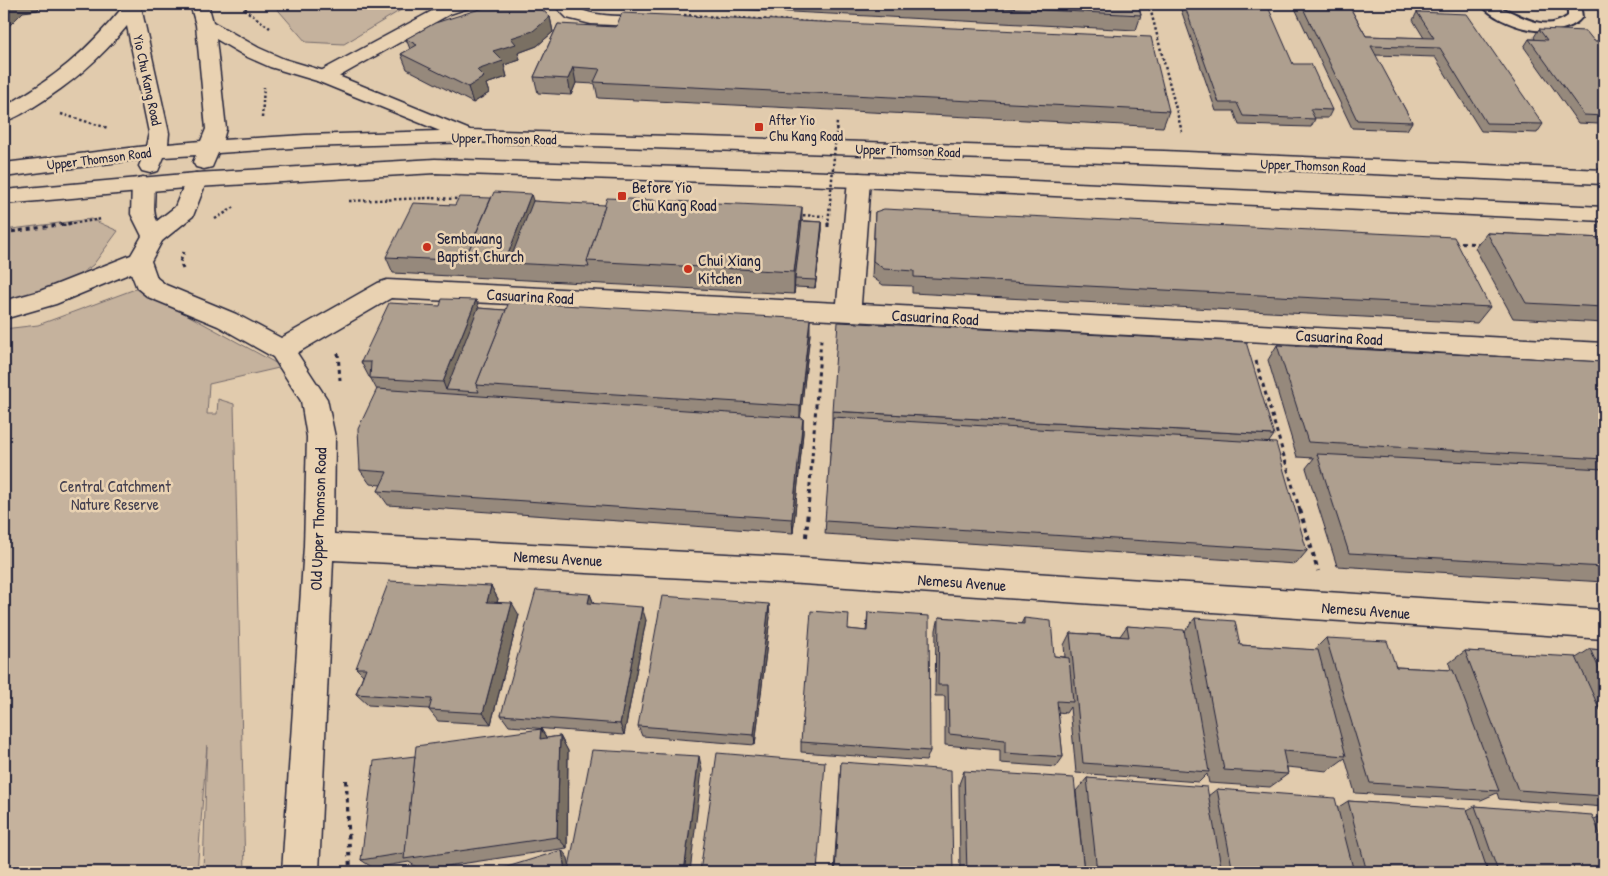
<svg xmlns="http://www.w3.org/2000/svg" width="1608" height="876" viewBox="0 0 1608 876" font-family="'Patrick Hand',sans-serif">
<rect width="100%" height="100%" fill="#e1cbad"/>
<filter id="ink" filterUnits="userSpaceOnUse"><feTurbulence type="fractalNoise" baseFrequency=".02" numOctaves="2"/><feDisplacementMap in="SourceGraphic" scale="10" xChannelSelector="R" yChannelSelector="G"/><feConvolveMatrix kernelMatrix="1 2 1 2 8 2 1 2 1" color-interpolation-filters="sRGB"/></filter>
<g filter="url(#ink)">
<!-- green -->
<g fill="#c5b29d" stroke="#746a6c">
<path d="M273,4H411L344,44L306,42Z"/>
<path d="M91,219L118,231L93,265L51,295L4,300V230Z"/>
<path d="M138,288L283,367L209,384L207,414H217L218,399L234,404L245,872H203L207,745L197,872H4V329L38,325Z"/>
</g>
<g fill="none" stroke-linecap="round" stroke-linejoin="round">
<defs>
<path id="lane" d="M1481,4C1510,2 1537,39 1568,16V11L1563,4H1576L1581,10L1582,17C1561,44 1499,27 1481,4Z"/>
<g id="street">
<path d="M445,4H471L468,8L450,14L331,81L324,83L317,81L314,77L317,73Z"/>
<path d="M553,4H572C590,20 632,15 656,17L662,18L665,22L662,26L656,27L591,24L567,18Z"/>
<path d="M196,173L204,175L207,180L193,216L162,241L151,261L157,278L166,285L236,314L281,338L378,283L387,280L837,303L848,180L851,175L859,173L867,175L870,180L861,304L1604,343V362L1247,341L391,298L297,353L327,399L335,437L334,534L803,558L1604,610V639L803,584L333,560L319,872H282L304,546L307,437L301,401L273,357L218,326L148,297L137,288L131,273L56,304L4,319V301L40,291L131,255L142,236L131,214L132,184L135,179L143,177L151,179C159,191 150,208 157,221L175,207L188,175Z"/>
</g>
<g id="primary">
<path d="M122,4H140L141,7L169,133L168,144L201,141L206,129L196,25L190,4H208L213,22L259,48L284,59L331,73L470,130L1164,151L1604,170V184L1164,165L473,142L305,147L218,153L212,167L204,169L196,167L193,162L196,155L164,157L158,171L150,173L142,171L139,166L142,159L4,177V163L146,146L149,133L127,26C100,59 71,84 35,106C25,112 15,119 4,121V107C56,77 84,54 123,7ZM216,39L245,56L270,67L317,81L440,131L305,135L223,140L226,129Z"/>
<path d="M435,159L859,173L1604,207V221L859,187L435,173L196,187L4,204V190L196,173Z"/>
</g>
</defs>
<!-- lane casing -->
<use href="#lane" stroke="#22223b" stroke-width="4"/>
<!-- street casing -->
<use href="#street" stroke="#22223b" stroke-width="3"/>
<!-- primary casing -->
<use href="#primary" stroke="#22223b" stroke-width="3"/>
<!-- path-far2 -->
<g stroke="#22223b" stroke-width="2.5" stroke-dasharray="2.5 2.5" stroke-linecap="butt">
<path d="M242,4L248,12L270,28"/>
<path d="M1149,4L1182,132"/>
<path d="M684,15L827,23"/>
<path d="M61,114L108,128"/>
<path d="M262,118L264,87"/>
<path d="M349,201L429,198L460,199"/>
<path d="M798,215L824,216"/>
<path d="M215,219L235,207"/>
<path d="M63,225L102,219"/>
</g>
<!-- path-far1 -->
<g stroke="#22223b" stroke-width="3" stroke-dasharray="4 4" stroke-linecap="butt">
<path d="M4,233L72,223"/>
<path d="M1453,242L1481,244"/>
<path d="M183,269L180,262L184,252"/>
<path d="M338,353L340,380"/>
<path d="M1256,361L1300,511"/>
<path d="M808,511L821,339"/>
</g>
<!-- path -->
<g stroke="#22223b" stroke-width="4" stroke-dasharray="4.5 4.5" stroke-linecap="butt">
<path d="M1300,510L1318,571"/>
<path d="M806,537L808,510"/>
<path d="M346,780L350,872"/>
</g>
<!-- lane -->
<use href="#lane" fill="#e9d2b2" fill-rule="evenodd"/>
<!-- street -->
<use href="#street" fill="#e9d2b2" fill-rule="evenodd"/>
<!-- primary -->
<use href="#primary" fill="#e9d2b2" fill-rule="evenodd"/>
<!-- path-bridge-far1 -->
<path stroke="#22223b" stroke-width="2.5" stroke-dasharray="2.5 2.5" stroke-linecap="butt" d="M828,225L837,122"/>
<!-- path-bridge -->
<path stroke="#22223b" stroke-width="3" stroke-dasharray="4 4" stroke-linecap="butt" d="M828,227V223"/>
</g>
<!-- wall -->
<g fill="#96897b" stroke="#22223b">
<path d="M478,4H536L550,17L553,32L537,46L518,53L520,60L504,65L507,77L486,84L489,93L473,103L407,69L401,54L410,49L406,39L480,9Z"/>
<path d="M639,4H1138L1141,15L1136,30Z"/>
<path d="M1179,4H1244L1245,8L1332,110L1328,118H1314L1315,119L1311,127L1239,125L1234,111H1216Z"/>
<path d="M1293,4H1409L1405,6L1348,4L1366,36L1424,38L1413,20L1417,12L1543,124L1537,133L1481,131L1435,57L1375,55L1412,122L1407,130L1352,128Z"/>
<path d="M558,24L1169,111L1163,127L598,98L595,84L576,83L571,95L538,93L534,77Z"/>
<path d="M1539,29L1594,41H1604V132L1599,124L1578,123L1524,47L1529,39H1535L1534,37Z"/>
<path d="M533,201L822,222V230L815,288L795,287L794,294L393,273L386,257L455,205Z"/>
<path d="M875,212L1490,307L1477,323L912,293V286L883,285L872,277Z"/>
<path d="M1487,233L1604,238V323L1513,318L1475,248Z"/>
<path d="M478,308L810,334L800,418H803V433L793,533L388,505L378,491L381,485L370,484L360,470L377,390L370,377H369L361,362Z"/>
<path d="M1277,345L1604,362V582L1337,566L1306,468L1314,458L1297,457L1268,360Z"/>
<path d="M832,411L1274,435L1269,442L1307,551L1296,564L825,534L832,426Z"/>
<path d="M491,586L498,599L497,602L519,615L491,724L438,721L429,710V709L368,705L356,694L363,675L356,668Z"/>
<path d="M590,594L594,604L646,620L624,735L509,726L501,715Z"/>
<path d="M868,612L930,751L926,761L801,752V742L848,629L866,631Z"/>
<path d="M770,617L755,745L642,736L638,726Z"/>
<path d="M939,617L1021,624L1024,618L1054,656L1065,657L1064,645L1070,633L1120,636L1127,626L1184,632L1195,618L1240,645L1314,650L1326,638L1396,667L1451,670L1449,663L1465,651L1576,658L1590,649L1604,650V807L1499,799L1497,793L1481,800L1355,793L1345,758L1327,771L1287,767L1288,774L1270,787L1209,783L1207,774L1199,782L1076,773L1070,707L1066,713L1058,712L1063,757L1056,767L1000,763V750L945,745V696H935L936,630Z"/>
<path d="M541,729L547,738L560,736L568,751L567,848L420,870L409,862L373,868L361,860L415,756Z"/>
<path d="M841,762L953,872H834Z"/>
<path d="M964,771L1084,872H960L959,784Z"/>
<path d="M1087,778L1208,796L1217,789L1337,808L1348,801L1467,810L1475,806L1594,819L1604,815V872H1084L1076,791Z"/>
</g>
<!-- shaded-wall -->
<g fill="#7a6f64" stroke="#22223b">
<path d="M4,4H40L38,10L23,12L4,31Z"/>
<path d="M550,17L553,32L537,46L518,53L520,60L504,65L507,77L486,84L489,93L473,103L468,87L477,70L493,51L511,38Z"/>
<path d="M573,67L576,83L571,95L568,79Z"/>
<path d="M531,194L538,217L509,263L507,257Z"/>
<path d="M802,207V229L795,279L794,294V272Z"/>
<path d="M822,222V230L815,288L816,280Z"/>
<path d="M476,300L482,316L446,390L443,382Z"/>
<path d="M810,319V334L800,421V406Z"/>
<path d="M803,418V433L793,533L792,519Z"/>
<path d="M491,586L498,599L494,614L487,602Z"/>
<path d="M590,594L595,607L588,603Z"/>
<path d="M512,603L519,615L491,724L483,713Z"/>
<path d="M769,604L770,617L755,745L754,735Z"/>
<path d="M642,607L646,620L624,735L620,724Z"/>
<path d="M541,729L550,744L540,739Z"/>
<path d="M560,736L568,751L567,848L557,837Z"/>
<path d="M699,756L702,770L690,872H684Z"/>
<path d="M562,850L568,858L571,872H565Z"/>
</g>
<!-- building -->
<g fill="#ae9f8f" stroke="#22223b">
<path d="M479,4H536L550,17L533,31L511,38L516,44L493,51L503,61L477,70L484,77L468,87L401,54L417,45L406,39L435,23L483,8Z"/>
<path d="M929,4H1138L1141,15Z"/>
<path d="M1184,4H1244L1245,8L1269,9L1293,64H1311L1332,110L1310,109L1315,119L1243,116L1237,103H1219Z"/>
<path d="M1301,4H1348L1366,36L1434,38L1417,12L1467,14L1543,124L1486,123L1440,48L1371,46L1412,122L1357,120Z"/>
<path d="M622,13L1151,37L1169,111L594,82L600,69L573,67L568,79L534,77L558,24L616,27Z"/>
<path d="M1539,29L1586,31L1594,41H1604V116L1584,115L1529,39L1547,40Z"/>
<path d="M494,192L531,194L507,257L467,254Z"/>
<path d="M459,197L491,198L467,254L469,261L386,257L413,203L455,205Z"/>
<path d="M607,198L802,207L794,272L587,261Z"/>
<path d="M533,201L605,205L587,261L589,267L509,263Z"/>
<path d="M884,209L1454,237L1490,307L914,277V271L884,269L873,261L875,212Z"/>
<path d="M802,221L822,222L816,280L795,279Z"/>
<path d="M1487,233L1604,238V307L1526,303Z"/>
<path d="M442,299L476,300L443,382L370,378L371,362H361L389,303L440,306Z"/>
<path d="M509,302L810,319L800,406L476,385Z"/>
<path d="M478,308L506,310L476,385L479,392L446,390Z"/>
<path d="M838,322L1246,342L1274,435L832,411Z"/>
<path d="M1277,345L1604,362V459L1308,442Z"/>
<path d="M377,389L803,418L792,519L378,491L387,472L360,470L358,429Z"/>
<path d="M833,417L1276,443L1307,551L825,521Z"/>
<path d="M1317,454L1604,469V567L1349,553Z"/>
<path d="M389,581L491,586L487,602L512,603L483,713L429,710L432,699L356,694L366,668H356Z"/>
<path d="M536,590L590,594L588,603L642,607L620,724L501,715Z"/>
<path d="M662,596L769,604L754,735L638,726Z"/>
<path d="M811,611L849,614L848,629L867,631L868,612L929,616L930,751L801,742Z"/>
<path d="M939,617L1024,624V618L1051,621L1054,656L1069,658L1073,702L1057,701L1063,757L1005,753V740L949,734L948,685H938Z"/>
<path d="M1195,618L1235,621L1240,645L1318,650L1346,756L1283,751L1288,774L1224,770Z"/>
<path d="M1127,626L1184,630L1209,772L1083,763L1070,633L1129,637Z"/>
<path d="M1326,638L1387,641L1396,667L1453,670L1499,791L1370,783Z"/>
<path d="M1590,649L1604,650V679Z"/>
<path d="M1465,651L1576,657L1600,710L1604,711V796L1518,790Z"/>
<path d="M541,729L540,739L560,736L557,837L404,859L416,746Z"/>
<path d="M592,750L699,756L684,872H568Z"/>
<path d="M717,753L825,762L817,872H700Z"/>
<path d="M415,756L405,853L361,860L374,761Z"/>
<path d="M841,762L951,770L953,872H835Z"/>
<path d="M964,771L1074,778L1084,872H967Z"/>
<path d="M1087,778L1207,787L1222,872H1097Z"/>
<path d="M1217,789L1335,798L1354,872H1233Z"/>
<path d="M1348,801L1467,809L1488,872H1367Z"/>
<path d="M1475,806L1592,815L1604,844V872H1498Z"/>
<path d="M562,850L565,872H491Z"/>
</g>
</g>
<!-- markers -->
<g fill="#c8321e" stroke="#e9d2b2" stroke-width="2">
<rect x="754" y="122" width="10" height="10" rx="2.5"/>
<rect x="617" y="191" width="10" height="10" rx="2.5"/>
<circle cx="427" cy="247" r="5"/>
<circle cx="688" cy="269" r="5"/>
</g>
<g text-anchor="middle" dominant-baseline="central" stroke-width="5" stroke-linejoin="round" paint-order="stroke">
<!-- far-street labels -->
<g font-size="14" fill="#22223b" stroke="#e9d2b2">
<text transform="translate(148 80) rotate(78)">Yio Chu Kang Road</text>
<text transform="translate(504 138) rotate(1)">Upper Thomson Road</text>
<text transform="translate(908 150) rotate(2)">Upper Thomson Road</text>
<text transform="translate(99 158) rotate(-7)">Upper Thomson Road</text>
<text transform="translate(1313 165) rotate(2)">Upper Thomson Road</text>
</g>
<!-- far-poi labels -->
<g font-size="14" fill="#22223b" stroke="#e9d2b2" text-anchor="start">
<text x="769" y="119">After Yio<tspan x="769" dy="16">Chu Kang Road</tspan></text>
</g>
<!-- poi labels -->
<g font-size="16" fill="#22223b" stroke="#e9d2b2" text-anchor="start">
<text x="632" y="187">Before Yio<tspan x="632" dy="18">Chu Kang Road</tspan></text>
<text x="437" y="238">Sembawang<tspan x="437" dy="18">Baptist Church</tspan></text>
<text x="698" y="260">Chui Xiang<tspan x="698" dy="18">Kitchen</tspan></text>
</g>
<!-- street labels -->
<g font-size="16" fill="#22223b" stroke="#e9d2b2">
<text transform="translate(530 296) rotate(3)">Casuarina Road</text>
<text transform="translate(935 317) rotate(3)">Casuarina Road</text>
<text transform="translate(1339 337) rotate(3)">Casuarina Road</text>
<text transform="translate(318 519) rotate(-88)">Old Upper Thomson Road</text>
<text transform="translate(558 558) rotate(3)">Nemesu Avenue</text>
<text transform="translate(962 582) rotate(4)">Nemesu Avenue</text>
<text transform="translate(1366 610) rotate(4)">Nemesu Avenue</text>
</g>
<!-- park labels -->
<g font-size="16" fill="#433f4f" stroke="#e9d2b2">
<text x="115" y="486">Central Catchment<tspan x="115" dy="18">Nature Reserve</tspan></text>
</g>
</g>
<!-- margin -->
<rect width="1608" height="876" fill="none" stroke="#e9d2b2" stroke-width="20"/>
<rect x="10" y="10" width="1588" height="856" fill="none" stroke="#22223b" stroke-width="2" filter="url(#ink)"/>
</svg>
